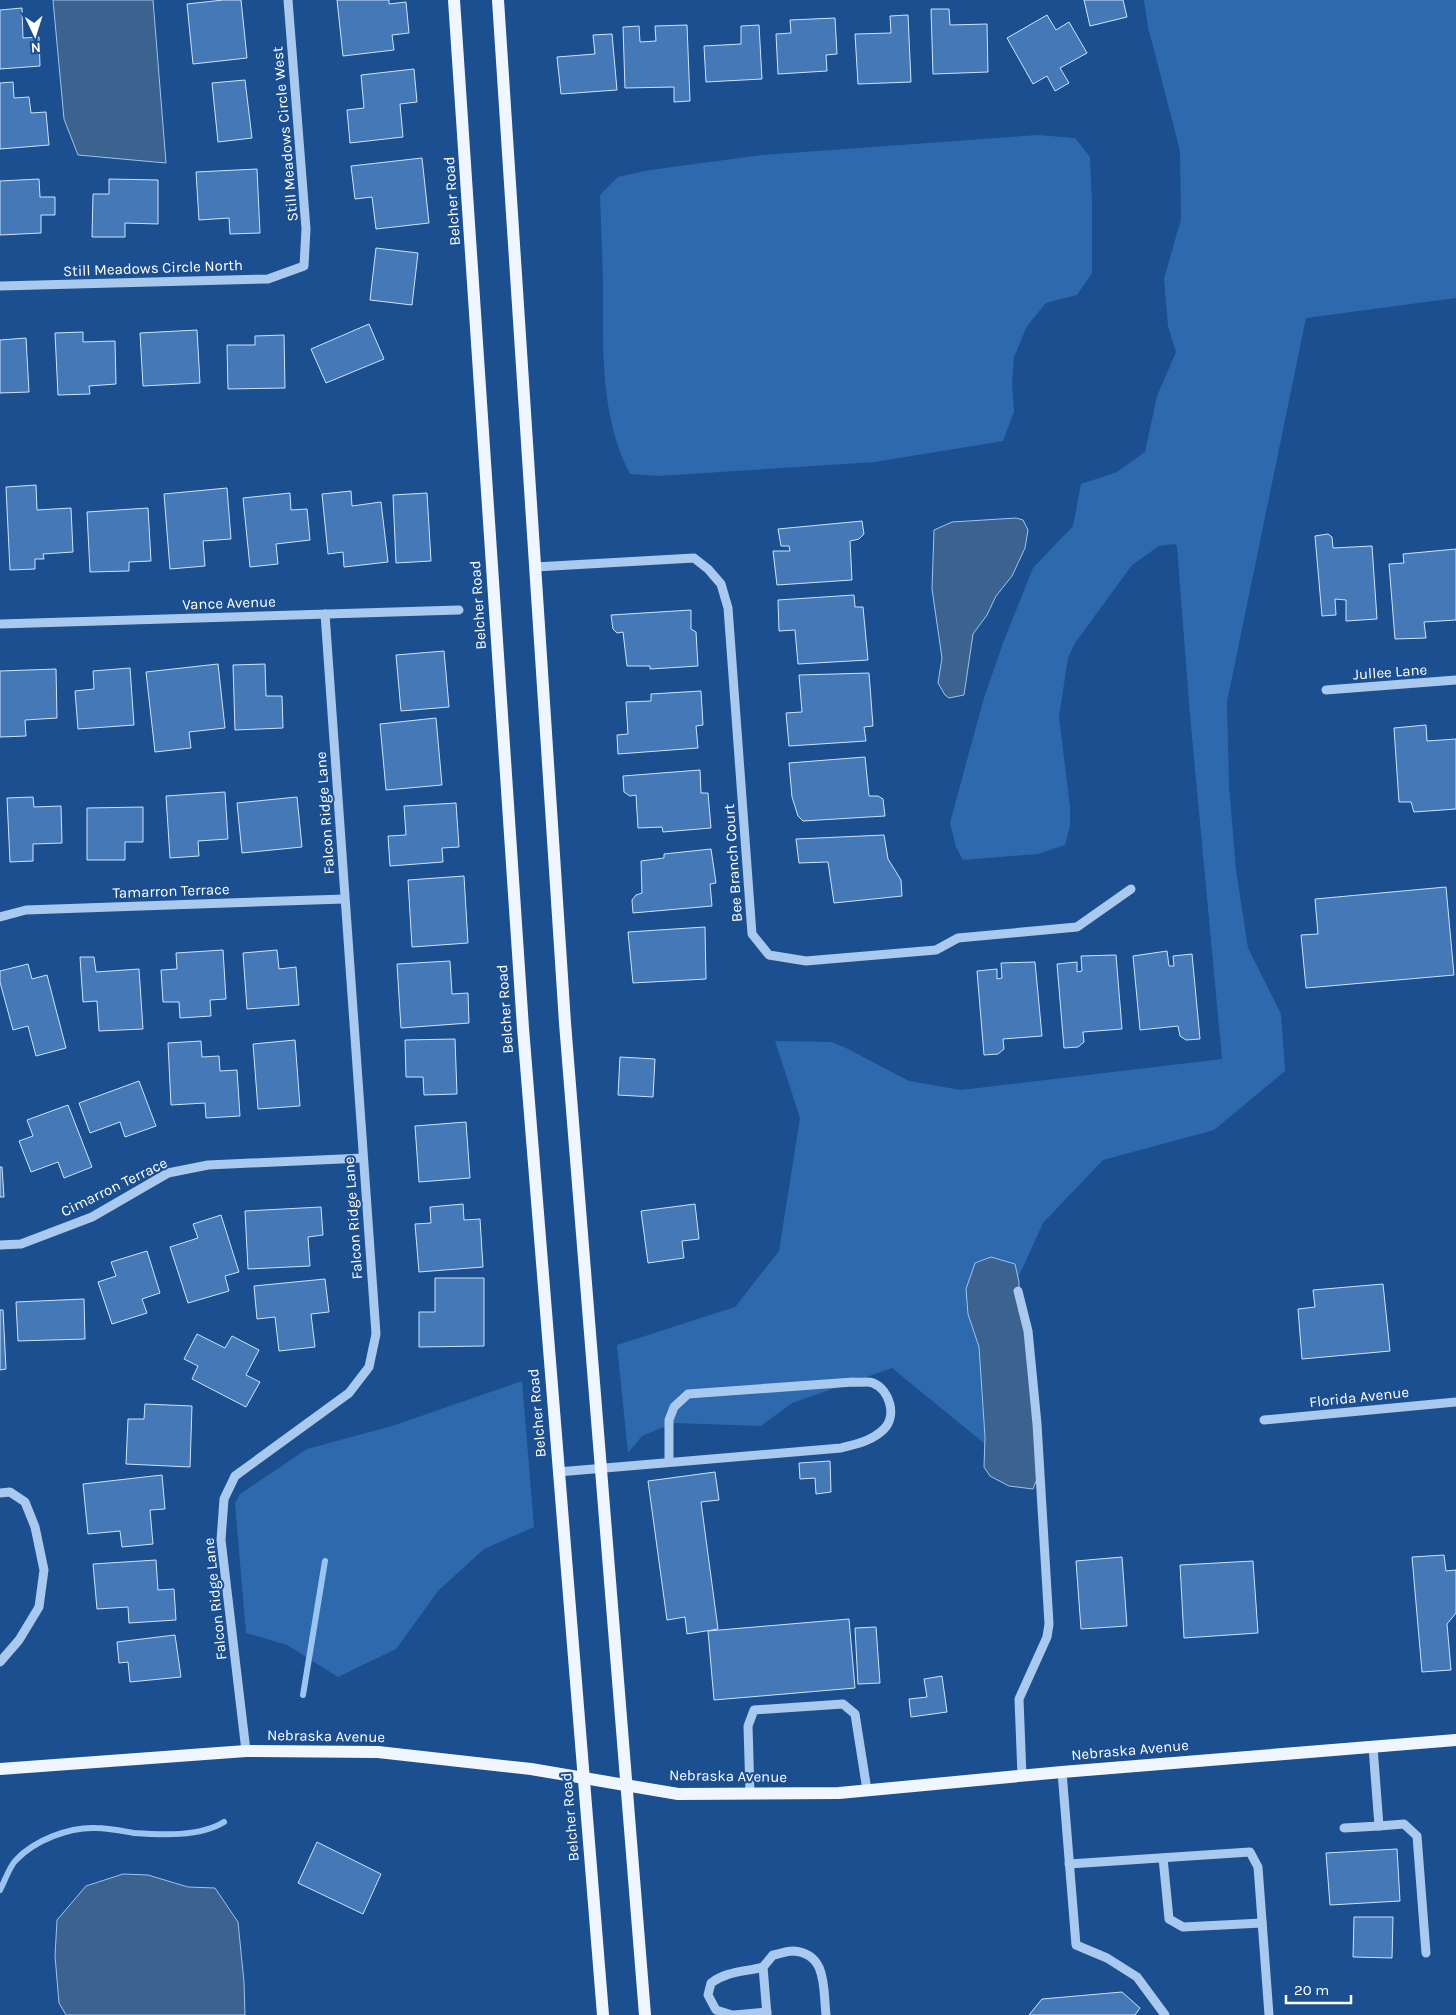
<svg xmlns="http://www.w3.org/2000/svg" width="1456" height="2015" viewBox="0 0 1456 2015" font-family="Karla,sans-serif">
<rect width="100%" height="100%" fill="#1b4f8f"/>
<!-- green -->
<g fill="#2e69ad">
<path d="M1144,0H1456V298L1306,318L1227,702L1229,786L1236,870L1248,948L1281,1014L1285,1071L1214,1130L1103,1160L1043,1223L1018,1278L1015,1264L968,1314L979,1347L985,1444L892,1368L792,1403L761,1426L674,1423L642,1436L628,1453L617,1345L735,1307L779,1251L800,1118L775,1041L832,1042L846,1048L909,1081L961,1090L1222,1059L1190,715L1177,547L1175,544L1159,546L1132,565L1075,643L1068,658L1059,717L1070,807V826L1065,845L1038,854L963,860L956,847L950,823L983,701L1003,643L1033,568L1073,526L1081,484L1117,472L1145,452L1157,396L1176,352L1168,326L1164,279L1181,219L1180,151L1148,27Z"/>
<path d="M1038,135L1075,138L1090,157L1092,202V273L1077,295L1046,303L1027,326L1014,357L1012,382L1014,412L1003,441L875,462L658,476L630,474C601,417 603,356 603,295C603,261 601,228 600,195L618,177L650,170L762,155Z"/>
<path d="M522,1381L534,1527L484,1549L438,1591L396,1649L338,1677L287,1645L246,1633L235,1503L240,1494L307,1449L392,1426Z"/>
</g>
<!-- water -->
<g fill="#3c6290" stroke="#9cc4f0">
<path d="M53,0H153L166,163L78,155L64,119Z"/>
<path d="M1016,518L1023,520L1028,530L1025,548L1012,576L996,596L987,615L973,634L964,695L949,698L945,695L938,683L942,658L932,589L934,530L952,522Z"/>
<path d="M991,1257L1015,1264L1019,1282V1311L1026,1332L1039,1474L1033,1489L1009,1486L990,1476L984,1467L985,1437L979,1347L968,1314L966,1289L975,1263Z"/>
<path d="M123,1874L148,1875L188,1887L215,1888L238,1922L244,1982L245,2015H66L59,2003L55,1956L57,1920L86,1886Z"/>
</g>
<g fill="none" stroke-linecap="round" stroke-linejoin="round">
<!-- stream -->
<g stroke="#9cc4f0" stroke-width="6">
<path d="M303,1695L325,1561"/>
<path d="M0,1890C5,1881 9,1867 16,1860C35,1840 69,1827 96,1828C109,1828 122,1831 134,1833C161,1835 200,1837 224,1822"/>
</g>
</g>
<!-- building -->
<g fill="#4478b7" stroke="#cfe3fa">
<path d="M223,0H241L247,58L193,64L187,4Z"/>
<path d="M337,0H389V4L406,2L409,33L392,35L394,50L343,56Z"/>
<path d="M1084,0H1123L1127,17L1090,26Z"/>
<path d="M22,8L23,38L39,37L40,66L0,69V10Z"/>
<path d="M931,9H949L950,25L987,24L988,72L933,74Z"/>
<path d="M908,15L911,82L858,84L855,34L891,33L890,16Z"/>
<path d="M1047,15L1056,30L1069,22L1087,53L1060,68L1069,83L1055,91L1047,76L1033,84L1007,38Z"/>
<path d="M835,18L837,54L826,55L827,71L778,74L776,34L791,33L790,20Z"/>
<path d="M687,25L690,101L674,102V87L625,88L623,27L639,26L640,42L656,41L655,26Z"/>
<path d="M759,25L762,79L706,82L704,46L741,44V26Z"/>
<path d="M612,34L617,90L561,94L557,57L595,54L593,35Z"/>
<path d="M414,69L417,102L400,104L403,137L350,143L347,110L364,108L361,75Z"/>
<path d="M245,80L252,138L218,142L212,83Z"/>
<path d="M13,82L14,98L29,97L31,113L46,112L49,145L0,149V83Z"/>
<path d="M422,158L429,223L376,229L372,197L355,199L351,166Z"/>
<path d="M257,169L260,233L230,234L229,218L199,220L196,172Z"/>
<path d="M39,179L40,197H55V215H41V233L0,235V181Z"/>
<path d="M109,179L158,180V224L125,223V237H92L93,194H109Z"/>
<path d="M376,248L418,253L412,305L370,300Z"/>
<path d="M369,324L384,359L326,383L311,349Z"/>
<path d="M197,330L200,383L143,386L140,333Z"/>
<path d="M83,332V342L115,341L116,384L89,386L90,394L58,395L55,333Z"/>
<path d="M284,335L285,388L228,389L227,345H255V336Z"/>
<path d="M26,338L29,392L0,393V340Z"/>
<path d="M36,485L37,510L71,508L73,552L43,554L44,559H35V569L10,570L6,487Z"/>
<path d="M227,488L231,539L203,541L205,566L170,569L164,494Z"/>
<path d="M351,491L352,506L381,502L388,562L344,567L343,552L328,554L322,494Z"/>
<path d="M290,493L291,510L307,509L310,540L276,544L278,564L250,567L243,498Z"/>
<path d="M427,493L431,561L396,563L393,495Z"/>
<path d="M148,508L151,561L129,562V571L90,572L87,512Z"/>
<path d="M862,521L864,534L859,539L850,541L852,580L777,585L773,551H790L789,546H781L778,529Z"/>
<path d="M1328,534L1332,537L1333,548L1372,546L1377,619L1346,621V600L1335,599L1336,615L1322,616L1315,536Z"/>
<path d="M1456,549V620L1424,622L1426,638L1395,639L1389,564L1404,563L1403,554Z"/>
<path d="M854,595L855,607H863L868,660L798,664L795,630L779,631L778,600Z"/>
<path d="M691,610V629L696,632L698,666L650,669V666H627L623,632L617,633L613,629L611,615Z"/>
<path d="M444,651L449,707L401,711L396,655Z"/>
<path d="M218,664L225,728L189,732L191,748L155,752L146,672Z"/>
<path d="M265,664L266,696H282L283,728L235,730L233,665Z"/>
<path d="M130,668L134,725L78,729L75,691L94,689L93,671Z"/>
<path d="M56,669L57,718L25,720L26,736L0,737V671Z"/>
<path d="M869,673L873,726L864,727L866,741L789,746L786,713L802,712L799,675Z"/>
<path d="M701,691L703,725L696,726L698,748L618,754L617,735L628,734L626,702L651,701V694Z"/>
<path d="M436,718L442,785L386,790L380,724Z"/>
<path d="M1426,725L1427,741L1456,739V809L1414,812L1411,802H1399L1394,728Z"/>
<path d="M865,757L869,796H878L883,799L885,816L803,821L798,816L792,797L789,763Z"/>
<path d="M700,770L701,793H708L711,828L663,832L662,827L638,828L636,795L630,796L624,792L623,776Z"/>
<path d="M225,792L228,839L198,841L199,856L170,858L166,796Z"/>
<path d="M33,797L34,807L61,806L62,843L33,844V861L10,862L7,798Z"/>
<path d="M297,797L302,847L242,853L237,803Z"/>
<path d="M456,803L459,847L442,848L443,862L390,866L388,836L406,835L404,806Z"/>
<path d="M143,807V842H125V860H87V808Z"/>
<path d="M884,835L888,859L901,880L902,896L834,903L828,862L799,863L796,839Z"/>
<path d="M711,849L716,883L710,884L712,906L633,913L632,900L636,895L642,893L641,861L664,858V854Z"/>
<path d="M464,876L468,943L412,947L408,880Z"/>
<path d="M1446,887L1454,975L1306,988L1301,935L1318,934L1315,899Z"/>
<path d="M705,927L706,979L633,983L628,932Z"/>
<path d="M223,950L226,999L210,1000L211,1016L180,1018L179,1002H163L161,970L177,969L176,953Z"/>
<path d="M277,950L279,969L296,967L299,1005L247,1009L243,953Z"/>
<path d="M1167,951L1169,966H1174L1173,956L1192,954L1200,1039L1186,1040L1180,1036L1178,1026L1140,1030L1133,956Z"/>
<path d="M1116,955L1122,1029L1083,1032L1084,1042L1078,1047L1064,1048L1057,964L1077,962V972L1082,971L1081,956Z"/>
<path d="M80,957H94L96,972L139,969L143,1029L99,1031L97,1001L83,1002Z"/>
<path d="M450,961L452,994L468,993L469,1023L401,1028L397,964Z"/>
<path d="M1035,962L1042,1036L1003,1039L1004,1049L998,1054L984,1055L977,971L997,969V979L1002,978L1001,963Z"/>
<path d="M28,964L32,979L47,975L66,1048L36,1056L28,1026L13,1030L0,982V971Z"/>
<path d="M455,1039L457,1094L424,1095L423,1077H406L405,1040Z"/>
<path d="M295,1040L300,1106L258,1109L253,1044Z"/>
<path d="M201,1041L202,1057L219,1056L220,1071L237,1070L240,1116L206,1118L205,1103L171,1105L168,1043Z"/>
<path d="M620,1057L655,1059L653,1097L618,1095Z"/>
<path d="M139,1081L156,1126L125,1137L120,1122L90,1133L79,1103Z"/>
<path d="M68,1105L92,1167L64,1178L58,1162L31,1172L19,1141L33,1136L27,1120Z"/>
<path d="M466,1122L470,1178L419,1182L415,1126Z"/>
<path d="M0,1167H2L4,1197H0Z"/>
<path d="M463,1204L464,1220L480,1219L483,1267L419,1272L415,1224L431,1223L430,1207Z"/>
<path d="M695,1204L699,1239L682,1241L684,1258L648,1263L641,1211Z"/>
<path d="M321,1207L323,1235L308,1237L310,1266L248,1269L245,1211Z"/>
<path d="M221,1215L239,1272L225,1276L229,1291L188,1303L170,1247L198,1238L193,1224Z"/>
<path d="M147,1251L160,1293L142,1299L147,1313L112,1324L98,1282L116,1276L111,1262Z"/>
<path d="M435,1278H484V1346L419,1347V1312H435Z"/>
<path d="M325,1279L329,1312L311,1314L315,1347L279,1351L275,1317L257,1319L254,1286Z"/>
<path d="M1383,1284L1390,1351L1302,1359L1298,1309L1315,1307L1313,1290Z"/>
<path d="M84,1299L85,1339L18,1341L16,1302Z"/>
<path d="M0,1310H3L6,1369L0,1370Z"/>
<path d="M197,1334L225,1348L232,1336L259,1350L246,1375L260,1382L246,1407L192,1379L198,1366L184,1359Z"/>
<path d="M145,1404L192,1406L190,1467L126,1464L128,1419H144Z"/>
<path d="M830,1461L831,1492L816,1494L815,1478L800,1479L799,1463Z"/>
<path d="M715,1472L719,1500L701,1502L718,1629L687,1634L685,1617L667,1620L648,1481Z"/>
<path d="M162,1475L165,1509L150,1510L153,1544L122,1547L120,1531L88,1534L83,1484Z"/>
<path d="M1444,1555L1446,1571L1456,1570V1613L1447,1624L1451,1670L1422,1672L1412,1557Z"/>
<path d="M1122,1557L1127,1626L1081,1629L1076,1561Z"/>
<path d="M156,1560L158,1590L174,1589L176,1620L129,1623L128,1607L97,1609L93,1564Z"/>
<path d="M1253,1561L1258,1633L1184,1638L1180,1565Z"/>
<path d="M849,1619L855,1688L714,1700L708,1631Z"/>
<path d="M876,1627L880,1683L858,1684L855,1628Z"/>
<path d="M175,1635L181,1677L130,1682L128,1662L119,1663L117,1642Z"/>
<path d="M942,1676L947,1712L911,1717L909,1699L927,1697L924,1679Z"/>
<path d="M317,1842L381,1874L363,1914L298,1883Z"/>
<path d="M1397,1849L1400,1901L1330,1905L1326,1853Z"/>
<path d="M1354,1917H1393L1392,1958L1353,1957Z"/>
<path d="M1122,1992L1140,2008L1135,2015H1029L1042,1999Z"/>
</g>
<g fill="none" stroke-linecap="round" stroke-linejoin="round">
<!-- minor -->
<g stroke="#a9c9ee" stroke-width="9">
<path d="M0,286L268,279L304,266L306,229L288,0"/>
<path d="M535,567L694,558L708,569L721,584L728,608L752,934L769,955L806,961L936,950L958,938L1077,927L1131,889"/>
<path d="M0,624L459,610"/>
<path d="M1326,690L1456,680"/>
<path d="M0,917L26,910L344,899"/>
<path d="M0,1245L21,1244L92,1217L168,1173L208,1165L363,1158"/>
<path d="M1018,1291L1028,1331L1037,1424L1049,1624L1047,1637L1019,1699L1022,1776"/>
<path d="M1264,1420L1456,1402"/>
<path d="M558,1472L841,1448C856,1444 872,1441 884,1429C897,1416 890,1390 873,1383C868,1381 859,1383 853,1382L688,1394L674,1407L669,1420V1462"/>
<path d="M0,1493L10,1492L25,1502L35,1527L44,1570L39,1607L19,1640L0,1662"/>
<path d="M1373,1747L1379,1826L1404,1824L1417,1836L1426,1953"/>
<path d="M246,1751L221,1540L224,1499L235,1476L349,1393L369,1367L376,1334L325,614"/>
<path d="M1062,1772L1076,1945L1107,1958L1137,1977L1165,2015"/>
<path d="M750,1793L748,1726L754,1710L843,1704L855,1714L867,1790"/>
<path d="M1344,1828L1379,1826"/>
<path d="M1163,1858L1169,1919L1183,1927L1262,1923"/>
<path d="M1069,1864L1250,1852L1258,1867L1269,2015"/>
<path d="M732,2015L716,2010L708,1995L711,1983C727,1971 744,1972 763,1967"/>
<path d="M734,2015L767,2012"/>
<path d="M767,2015L763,1967L773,1955C779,1954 787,1951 793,1951C828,1953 823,1990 826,2015"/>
</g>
<!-- major -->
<g stroke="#f0f6ff" stroke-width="12">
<path d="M454,0L523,1028L603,2015"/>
<path d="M498,0L565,1023L645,2015"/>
<path d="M0,1769L246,1751L378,1752L531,1769L678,1794L839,1793L1062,1772L1456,1740"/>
</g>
</g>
<g text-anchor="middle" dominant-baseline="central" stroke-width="4" stroke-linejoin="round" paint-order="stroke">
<!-- street labels -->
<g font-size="15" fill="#fff" stroke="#1b4f8f">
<text transform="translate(285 134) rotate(-95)">Still Meadows Circle West</text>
<text transform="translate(452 201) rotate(-94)">Belcher Road</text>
<text transform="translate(153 268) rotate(-2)">Still Meadows Circle North</text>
<text transform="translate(229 603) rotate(-2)">Vance Avenue</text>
<text transform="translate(478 605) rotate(-94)">Belcher Road</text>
<text transform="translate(1390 672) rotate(-4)">Jullee Lane</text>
<text transform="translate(325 813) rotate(-94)">Falcon Ridge Lane</text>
<text transform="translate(733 863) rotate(-94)">Bee Branch Court</text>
<text transform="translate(171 891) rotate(-2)">Tamarron Terrace</text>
<text transform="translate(505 1009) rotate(-94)">Belcher Road</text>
<text transform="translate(114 1187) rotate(-26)">Cimarron Terrace</text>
<text transform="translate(353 1218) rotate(-94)">Falcon Ridge Lane</text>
<text transform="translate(1359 1397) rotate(-6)">Florida Avenue</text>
<text transform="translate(537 1413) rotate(-95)">Belcher Road</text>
<text transform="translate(215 1599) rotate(-96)">Falcon Ridge Lane</text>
<text transform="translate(326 1736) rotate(1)">Nebraska Avenue</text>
<text transform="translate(1130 1750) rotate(-5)">Nebraska Avenue</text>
<text transform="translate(728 1776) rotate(1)">Nebraska Avenue</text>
<text transform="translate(570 1817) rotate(-95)">Belcher Road</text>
</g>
</g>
<!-- north arrow -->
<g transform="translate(35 35) rotate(176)" stroke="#1b4f8f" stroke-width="4" paint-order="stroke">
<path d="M0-4L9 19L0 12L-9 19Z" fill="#ffffff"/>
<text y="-8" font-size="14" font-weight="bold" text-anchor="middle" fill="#ffffff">N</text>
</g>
<!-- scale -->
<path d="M1286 1995v8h65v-8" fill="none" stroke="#ffffff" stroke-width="2.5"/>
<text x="1294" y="1995" font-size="15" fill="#ffffff" stroke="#1b4f8f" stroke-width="4" paint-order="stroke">20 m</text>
</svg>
